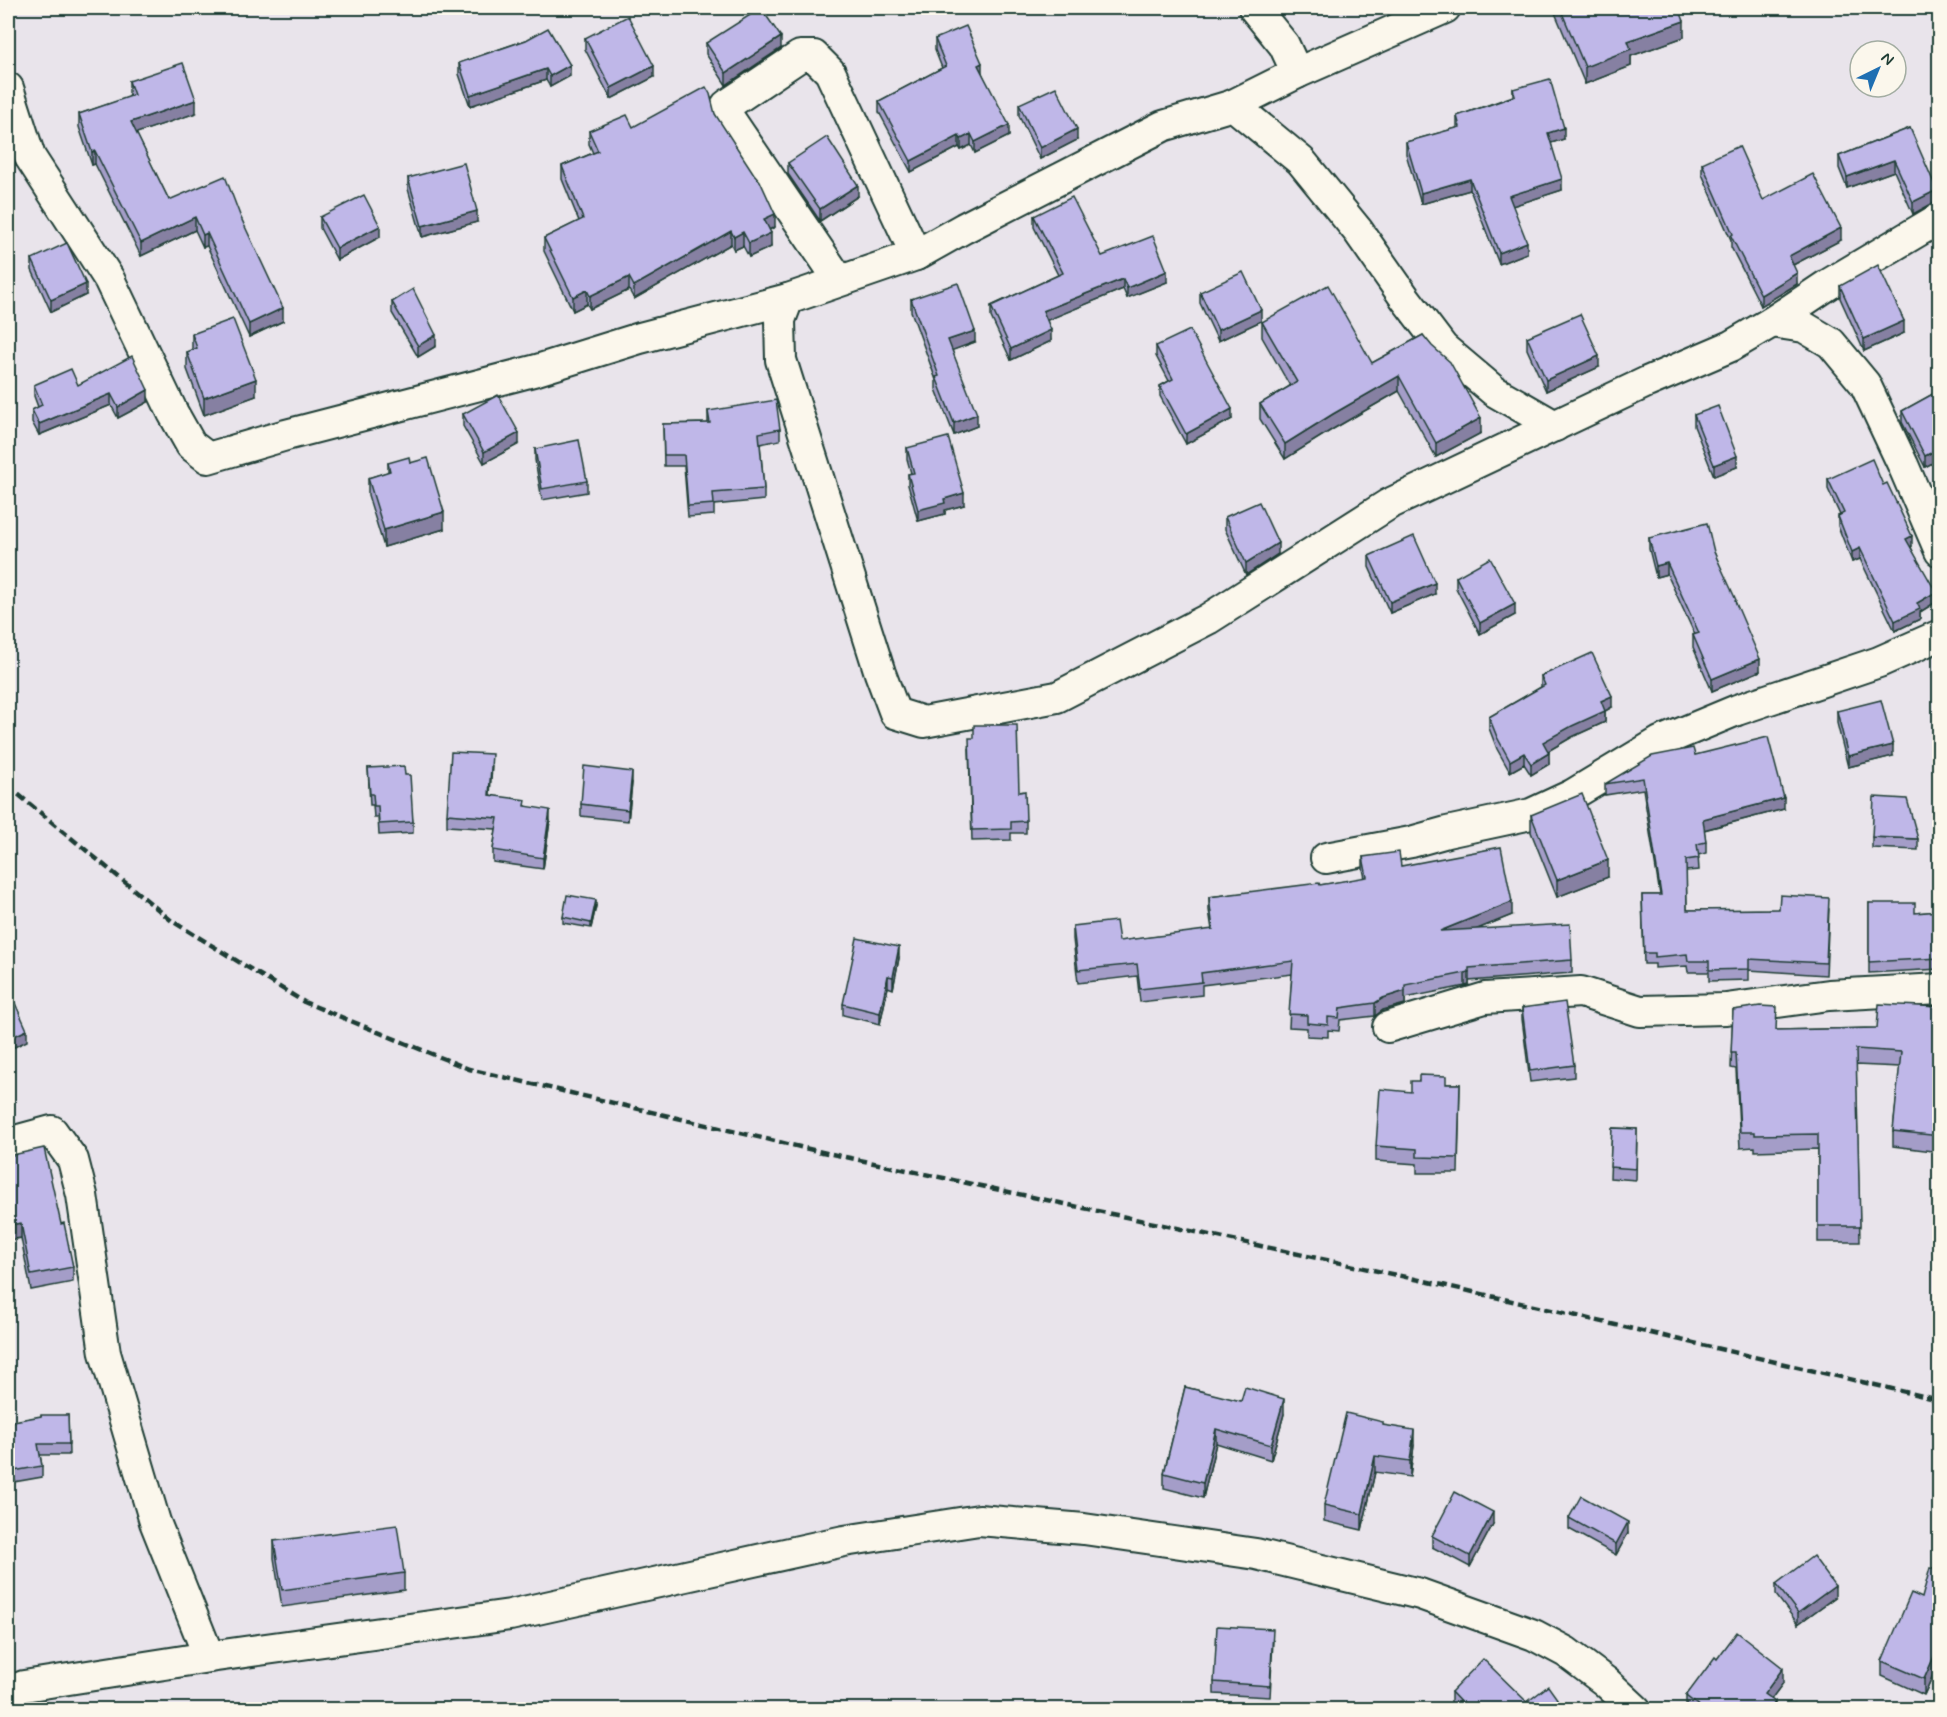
<svg xmlns="http://www.w3.org/2000/svg" width="1947" height="1717" viewBox="0 0 1947 1717" font-family="Mynerve,sans-serif">
<rect width="100%" height="100%" fill="#e9e4eb"/>
<filter id="ink" filterUnits="userSpaceOnUse"><feTurbulence type="fractalNoise" baseFrequency=".0167" numOctaves="2"/><feDisplacementMap in="SourceGraphic" scale="12" xChannelSelector="R" yChannelSelector="G"/><feConvolveMatrix kernelMatrix="1 2 1 2 8 2 1 2 1" color-interpolation-filters="sRGB"/></filter>
<g filter="url(#ink)">
<g fill="none" stroke-linecap="round" stroke-linejoin="round">
<defs>
<g id="minor">
<path d="M1254,8L1284,45L1297,73"/>
<path d="M1445,8L1297,73L1233,105L1163,126L964,228L916,255L788,299L780,320L781,360L880,673L895,713L924,722L1057,697L1208,619L1389,504L1647,382L1731,346L1772,322L1829,284L1940,218"/>
<path d="M8,88L30,157L109,279L173,413L191,445L208,458L286,435L537,370L640,338L788,299"/>
<path d="M1233,105L1301,161L1358,231L1405,298L1443,348L1494,391L1555,426"/>
<path d="M839,280L729,118L727,105L800,56H814L830,72L916,255"/>
<path d="M1772,322L1804,327L1831,343L1865,384L1903,465L1940,551"/>
<path d="M1326,858L1411,842L1447,832L1531,814L1572,795L1660,742L1737,710L1879,662L1940,635"/>
<path d="M1388,1027L1485,998L1581,992L1640,1011L1726,1009L1829,995L1940,989"/>
<path d="M8,1143L52,1131L73,1160L82,1195L105,1353L155,1522L209,1657"/>
<path d="M8,1692L24,1686L209,1657L510,1615L844,1541L979,1520L1084,1529L1256,1554L1420,1594L1534,1635L1566,1652L1606,1682L1636,1710"/>
</g>
</defs>
<!-- minor casing -->
<use href="#minor" stroke="#1f3d34" stroke-width="34"/>
<!-- minor -->
<use href="#minor" stroke="#fbf7ec" stroke-width="30"/>
<!-- rail -->
<path stroke="#1f3d34" stroke-width="4.5" stroke-dasharray="9 4.5" stroke-linecap="butt" d="M8,786L172,921L304,1002L469,1069L813,1150L1443,1285L1940,1400"/>
</g>
<!-- wall -->
<g fill="#a49dc8" stroke="#1f3d34" stroke-width="1.5">
<path d="M1553,8H1679L1684,37L1631,56V66L1585,84Z"/>
<path d="M585,38L654,77L611,99L585,49Z"/>
<path d="M935,39L982,73L1009,136L975,153L971,145L961,150L959,147L911,172L879,112V101L942,68L935,50Z"/>
<path d="M526,40L570,76L550,87L546,80L470,106L459,74V63Z"/>
<path d="M706,43L781,48L726,85L706,54Z"/>
<path d="M129,81L196,113L136,133L169,200L241,218L283,321L249,337L207,246L203,247L195,230L141,256L95,164L92,165L79,127V114L130,97L129,94Z"/>
<path d="M1513,89L1564,139L1551,143L1562,190L1512,206L1527,253L1499,264L1470,190L1421,204L1406,154V142L1457,128V116L1513,96Z"/>
<path d="M1019,104L1077,140L1040,159L1019,116Z"/>
<path d="M715,114L775,227L769,230L771,247L749,257L743,246L734,250L731,244L634,299L629,290L590,309L587,304L573,311L544,251V238L579,221L562,179V166L593,153L589,144V131L633,127Z"/>
<path d="M1910,128L1937,201L1913,214L1894,171L1847,188L1839,168V156Z"/>
<path d="M788,163L858,196L820,221L788,174Z"/>
<path d="M1702,163L1763,200L1841,240L1793,265L1797,284L1761,306L1731,247V240L1702,174Z"/>
<path d="M408,178L477,222L422,237L408,189Z"/>
<path d="M1034,216L1102,256L1167,282L1127,298L1123,289L1047,320L1051,341L1011,360L991,317V306L1058,275L1034,227Z"/>
<path d="M320,217L380,237L337,260L320,228Z"/>
<path d="M32,259L86,295L51,312L32,270Z"/>
<path d="M1840,286L1904,333L1864,351L1840,298Z"/>
<path d="M1200,292L1261,321L1218,341L1200,303Z"/>
<path d="M911,299L975,342L952,350L977,426L954,435L936,389V380L911,311Z"/>
<path d="M392,302L436,346L418,357L392,313Z"/>
<path d="M1262,322L1372,363L1423,335L1481,433L1436,457L1399,391L1333,429L1285,459L1260,419V404L1290,386L1262,337Z"/>
<path d="M192,334L256,396L204,415L187,369V352L192,351Z"/>
<path d="M1527,337L1599,367L1546,391L1527,349Z"/>
<path d="M1156,346L1232,419L1186,444L1160,396V386L1169,381L1156,356Z"/>
<path d="M34,385H78L148,402L118,418L111,405L39,435L32,422V410L38,407L34,396Z"/>
<path d="M1940,390V459L1925,467L1902,422V411Z"/>
<path d="M708,411L780,429V440L760,444L764,489V500L714,505V515L688,517L684,466H664L663,424L708,423Z"/>
<path d="M463,414L519,444L484,463L463,426Z"/>
<path d="M1694,415L1737,467L1714,476L1694,426Z"/>
<path d="M907,448L964,505L945,510V514L918,521L908,485V474L911,473L907,459Z"/>
<path d="M535,449L587,481V492L542,500L535,460Z"/>
<path d="M388,463H410L444,529L384,547L368,495V478L388,472Z"/>
<path d="M1828,479L1912,546L1911,547L1936,602L1920,612V619L1895,631L1860,559L1852,562L1838,526V516L1840,515L1828,489Z"/>
<path d="M1225,517L1278,554L1246,575L1225,529Z"/>
<path d="M1649,538L1714,552L1736,604L1760,671L1712,691L1693,647V635H1695L1667,574L1656,577L1649,549Z"/>
<path d="M1369,556L1435,594L1390,613L1369,567Z"/>
<path d="M1456,577L1515,615L1480,634L1456,588Z"/>
<path d="M1541,676L1612,707L1605,711V722L1572,737L1548,751L1549,764L1531,775L1524,764L1510,772L1497,749L1489,728V717L1541,687Z"/>
<path d="M1837,711L1893,756L1848,767L1837,723Z"/>
<path d="M1935,747H1940V803L1935,759Z"/>
<path d="M969,749L1019,792L1026,821V833H1011V840L972,841Z"/>
<path d="M1695,755L1784,809L1704,830L1706,842V853L1698,855L1699,870L1686,871L1687,910L1829,909L1826,975L1749,970V980L1709,981V972H1688L1687,966L1655,968V964H1644L1642,895H1660L1643,789L1605,795V784Z"/>
<path d="M492,766L490,795L526,806L550,821L543,869L493,862V850L496,829L447,826V814Z"/>
<path d="M368,768L405,775L413,822V833L379,835L378,817H374L373,805H370Z"/>
<path d="M632,783L628,821L581,816V804Z"/>
<path d="M1531,815L1608,877L1557,897L1531,832Z"/>
<path d="M1872,837L1918,839V850L1872,848Z"/>
<path d="M1363,857L1401,866L1512,915L1477,929L1572,960V973L1469,981V985L1465,986L1405,998V1004L1383,1010L1375,1016L1340,1020L1339,1031L1328,1030V1037L1307,1036V1028L1289,1027L1292,974L1202,985V995L1140,1002L1137,976L1078,983L1073,939V926L1119,941L1212,930L1209,910V897L1320,885L1365,878L1363,869Z"/>
<path d="M1869,903L1915,913L1940,911V969L1869,973Z"/>
<path d="M596,906L591,928L563,923V917Z"/>
<path d="M899,958L893,989L888,987L880,1024L843,1015V1004Z"/>
<path d="M1940,1007V1152L1893,1146V1131L1900,1067L1856,1065L1860,1242H1818V1149L1755,1151V1147L1740,1148L1736,1069L1731,1068L1733,1010L1777,1030L1877,1028Z"/>
<path d="M1522,1008L1574,1065V1077L1530,1082L1522,1019Z"/>
<path d="M1446,1084H1460L1458,1173H1417V1164L1376,1161V1146L1411,1092Z"/>
<path d="M1612,1128L1637,1129L1636,1180L1610,1178Z"/>
<path d="M8,1156L61,1224L73,1267V1282L31,1290L21,1238L9,1240L8,1232Z"/>
<path d="M1185,1387L1284,1414L1271,1460L1216,1443L1203,1498L1164,1488V1473Z"/>
<path d="M68,1415L69,1455H40L42,1466V1477L8,1483V1422Z"/>
<path d="M1383,1425L1414,1445L1410,1477L1375,1472L1362,1530L1324,1521V1505Z"/>
<path d="M1569,1518L1628,1533L1616,1555L1569,1529Z"/>
<path d="M1493,1524L1470,1567L1432,1547V1536Z"/>
<path d="M274,1541L404,1573V1590L282,1607L274,1558Z"/>
<path d="M1940,1571V1659L1924,1695L1882,1676V1661Z"/>
<path d="M1776,1584L1835,1597L1798,1624L1776,1595Z"/>
<path d="M1273,1641L1270,1697L1214,1694V1682Z"/>
<path d="M1717,1659L1783,1683L1771,1699L1775,1710H1686V1696Z"/>
<path d="M1451,1692L1527,1702L1565,1710H1457L1451,1704Z"/>
</g>
<!-- shaded-wall -->
<g fill="#8680a2" stroke="#1f3d34" stroke-width="1.5">
<path d="M1684,21V37L1631,56V66L1585,84V67L1628,41Z"/>
<path d="M781,37V48L726,85V73Z"/>
<path d="M982,63V75L978,65Z"/>
<path d="M570,65V76L550,87V76Z"/>
<path d="M654,66V77L611,99V88Z"/>
<path d="M546,69V80L470,106V95Z"/>
<path d="M196,100V113L131,135V122Z"/>
<path d="M1009,125V136L975,153V142Z"/>
<path d="M1564,128V139L1548,144V133Z"/>
<path d="M1077,129V140L1040,159V148Z"/>
<path d="M971,134V145L961,150V139Z"/>
<path d="M959,136V147L911,172V161Z"/>
<path d="M95,151V164L92,165V152Z"/>
<path d="M1894,160V171L1847,188V177Z"/>
<path d="M1470,179V190L1421,204V193Z"/>
<path d="M1562,179V190L1509,207V196Z"/>
<path d="M858,185V196L820,221V209Z"/>
<path d="M1937,190V201L1913,214V202Z"/>
<path d="M477,211V222L422,237V226Z"/>
<path d="M775,214V227L764,232V219Z"/>
<path d="M195,217V230L141,256V243Z"/>
<path d="M380,226V237L337,260V248Z"/>
<path d="M1841,228V240L1789,267V256Z"/>
<path d="M731,231V244L634,299V286Z"/>
<path d="M743,232V246L734,250V237Z"/>
<path d="M207,233V246L203,247V235Z"/>
<path d="M771,233V247L749,257V243Z"/>
<path d="M1527,242V253L1499,264V253Z"/>
<path d="M1167,271V282L1127,298V288Z"/>
<path d="M1797,273V284L1761,306V295Z"/>
<path d="M629,277V290L590,309V296Z"/>
<path d="M1123,279V289L1043,322V311Z"/>
<path d="M86,284V295L51,312V300Z"/>
<path d="M587,290V304L573,311V297Z"/>
<path d="M283,308V321L249,337V324Z"/>
<path d="M1261,310V321L1218,341V330Z"/>
<path d="M1904,321V333L1864,351V339Z"/>
<path d="M1051,330V341L1011,360V349Z"/>
<path d="M975,331V342L948,352V340Z"/>
<path d="M436,335V346L418,357V346Z"/>
<path d="M1599,356V367L1546,391V380Z"/>
<path d="M1399,376V391L1333,429L1285,459V444L1333,414Z"/>
<path d="M256,379V396L204,415V398Z"/>
<path d="M148,390V402L118,418V407Z"/>
<path d="M111,394V405L39,435V424Z"/>
<path d="M1232,409V419L1186,444V434Z"/>
<path d="M977,414V426L954,435V423Z"/>
<path d="M1481,418V433L1436,457V443Z"/>
<path d="M519,433V444L484,463V452Z"/>
<path d="M1940,448V459L1925,467V456Z"/>
<path d="M1737,456V467L1714,476V465Z"/>
<path d="M964,493V505L945,510V514L918,521V510L944,499Z"/>
<path d="M444,512V529L384,547V530Z"/>
<path d="M1912,536V546L1906,549V539Z"/>
<path d="M1278,543V554L1246,575V563Z"/>
<path d="M1860,548V559L1852,562V552Z"/>
<path d="M1667,563V574L1656,577V566Z"/>
<path d="M1435,583V594L1390,613V602Z"/>
<path d="M1936,592V602L1920,612V619L1895,631V621L1917,603Z"/>
<path d="M1515,604V615L1480,634V623Z"/>
<path d="M1760,659V671L1712,691V679Z"/>
<path d="M1612,696V707L1605,711V722L1572,737L1543,754V742L1601,701Z"/>
<path d="M1893,745V756L1848,767V756Z"/>
<path d="M1524,753V764L1510,772V761Z"/>
<path d="M1549,753V764L1531,775V764Z"/>
<path d="M632,772V783L628,821V810Z"/>
<path d="M1784,798V809L1703,830V819Z"/>
<path d="M550,810V821L543,869V858Z"/>
<path d="M1608,860V877L1557,897V880Z"/>
<path d="M596,900V906L591,928V923Z"/>
<path d="M1512,902V915L1440,944V931Z"/>
<path d="M899,947V958L893,989V977Z"/>
<path d="M1469,972V985L1465,986V973Z"/>
<path d="M888,976V987L880,1024V1013Z"/>
<path d="M1405,991V1004L1383,1010L1375,1016V1003L1383,998Z"/>
<path d="M27,1030V1041L8,1050V1039Z"/>
<path d="M21,1223V1238L9,1240V1225Z"/>
<path d="M1284,1399V1414L1271,1460V1445Z"/>
<path d="M1216,1429V1443L1203,1498V1483Z"/>
<path d="M1414,1430V1445L1410,1477V1461Z"/>
<path d="M1375,1456V1472L1362,1530V1514Z"/>
<path d="M1493,1512V1524L1470,1567V1556Z"/>
<path d="M1628,1522V1533L1616,1555V1544Z"/>
<path d="M1835,1586V1597L1798,1624V1613Z"/>
<path d="M1940,1643V1659L1924,1695V1679Z"/>
<path d="M1783,1668V1683L1764,1709V1694Z"/>
<path d="M1775,1702V1710H1770Z"/>
</g>
<!-- building -->
<g fill="#bfb7e8" stroke="#1f3d34" stroke-width="1.5">
<path d="M761,8L781,37L726,73L706,43Z"/>
<path d="M1560,8H1679L1684,21L1628,41L1631,49L1585,67Z"/>
<path d="M628,16L654,66L611,88L585,38Z"/>
<path d="M966,26L982,63L978,65L1009,125L975,142L971,134L961,139L959,136L911,161L879,101L946,66L935,39Z"/>
<path d="M548,28L570,65L550,76L546,69L470,95L459,63L526,40Z"/>
<path d="M183,63L196,100L131,122L169,200L225,176L241,218L283,308L249,324L207,233L203,235L195,217L141,243L95,151L92,152L79,114L134,95L129,81Z"/>
<path d="M1550,79L1564,128L1548,133L1562,179L1509,196L1527,242L1499,253L1470,179L1421,193L1406,142L1460,127L1457,116L1515,96L1513,89Z"/>
<path d="M706,87L710,94L715,114L754,174L760,181L775,214L764,219L771,233L749,243L743,232L734,237L731,231L634,286L629,277L590,296L587,290L573,297L544,238L583,219L562,166L598,151L589,131L627,115L633,127Z"/>
<path d="M1056,87L1077,129L1040,148L1019,104Z"/>
<path d="M1910,128L1937,190L1913,202L1894,160L1847,177L1839,156Z"/>
<path d="M827,137L858,185L820,209L788,163Z"/>
<path d="M1739,146L1763,200L1813,174L1841,228L1789,256L1797,273L1761,295L1731,236L1733,234L1702,163Z"/>
<path d="M464,163L477,211L422,226L408,178Z"/>
<path d="M364,195L380,226L337,248L320,217Z"/>
<path d="M1072,197L1102,256L1153,236L1167,271L1127,288L1123,279L1043,311L1051,330L1011,349L991,306L1063,273L1034,216Z"/>
<path d="M67,243L86,284L51,300L32,259Z"/>
<path d="M1878,265L1904,321L1864,339L1840,286Z"/>
<path d="M1243,272L1261,310L1218,330L1200,292Z"/>
<path d="M958,283L975,331L948,340L977,414L954,423L936,377L939,376L911,299Z"/>
<path d="M1328,285L1372,363L1423,335L1432,346L1450,362L1481,418L1436,443L1399,376L1333,414L1285,444L1260,404L1297,382L1262,322Z"/>
<path d="M413,289L436,335L418,346L392,302Z"/>
<path d="M1580,314L1599,356L1546,380L1527,337Z"/>
<path d="M233,319L256,379L204,398L187,352L197,348L192,334Z"/>
<path d="M1190,330L1232,409L1186,434L1160,386L1173,379L1156,346Z"/>
<path d="M132,356L148,390L118,407L111,394L39,424L32,410L42,405L34,385L71,369L78,385Z"/>
<path d="M1940,390V448L1925,456L1902,411Z"/>
<path d="M498,395L519,433L484,452L463,414Z"/>
<path d="M776,400L780,429L759,433L764,489L713,493L714,504L688,506L684,455H664L663,424L710,423L708,411Z"/>
<path d="M1718,406L1737,456L1714,465L1694,415Z"/>
<path d="M948,437L964,493L944,499L945,503L918,510L908,474L914,473L907,448Z"/>
<path d="M579,440L587,481L542,489L535,449Z"/>
<path d="M409,457L410,463L428,458L444,512L384,530L368,478L390,471L388,463Z"/>
<path d="M1872,459L1883,485L1887,483L1912,536L1906,539L1936,592L1917,603L1920,609L1895,621L1860,548L1852,552L1838,516L1844,513L1828,479Z"/>
<path d="M1259,502L1278,543L1246,563L1225,517Z"/>
<path d="M1707,523L1714,552L1736,600L1735,601L1760,659L1712,679L1693,635L1699,633L1667,563L1656,566L1649,538Z"/>
<path d="M1414,536L1435,583L1390,602L1369,556Z"/>
<path d="M1490,558L1515,604L1480,623L1456,577Z"/>
<path d="M1592,653L1612,696L1601,701L1605,711L1572,726L1543,742L1549,753L1531,764L1524,753L1510,761L1497,737L1489,717L1545,685L1541,676Z"/>
<path d="M1881,700L1893,745L1848,756L1837,711Z"/>
<path d="M974,725H1017L1019,792L1025,791L1026,821L1011,822V829L972,830L969,738H974Z"/>
<path d="M1768,737L1784,798L1703,819L1706,842L1697,844L1699,858L1686,860L1687,910L1779,909L1780,895L1829,898L1826,963L1749,959V969L1709,970V961H1688L1687,954L1655,957V953H1644L1642,895H1661L1643,778L1605,784L1652,756L1693,748L1695,755Z"/>
<path d="M1935,747H1940V792Z"/>
<path d="M451,752L492,754L489,795L526,800L525,806L550,810L543,858L493,850L498,818L447,814Z"/>
<path d="M404,766L405,775H410L413,822L379,824L378,806H374L373,794H370L368,768Z"/>
<path d="M584,766L632,772L628,810L581,804Z"/>
<path d="M1582,794L1608,860L1557,880L1531,815Z"/>
<path d="M1874,797L1907,799L1918,839L1872,837Z"/>
<path d="M1501,847L1512,902L1440,931L1570,924L1572,960L1469,968V972L1465,973L1405,985V991L1383,998L1375,1003L1340,1008L1339,1018L1328,1017V1025L1307,1023V1015L1289,1014L1293,961L1201,973L1202,982L1140,989L1137,964L1078,970L1073,926L1116,921L1119,941L1213,929L1209,897L1319,883L1320,885L1367,877L1363,857L1399,852L1401,866Z"/>
<path d="M567,895L596,900L591,923L563,917Z"/>
<path d="M1869,903H1915V913L1940,911V958L1869,962Z"/>
<path d="M857,938L899,947L893,977L888,976L880,1013L843,1004Z"/>
<path d="M10,992L27,1030L8,1039V993Z"/>
<path d="M1565,1002L1574,1065L1530,1071L1522,1008Z"/>
<path d="M1879,1004L1940,1007V1136L1893,1131L1901,1052L1856,1049L1860,1226H1818V1134L1755,1135V1132H1740L1736,1053H1731L1733,1010L1760,1006L1777,1007L1776,1030L1877,1028Z"/>
<path d="M1419,1075L1446,1076V1084H1460L1458,1158L1417,1157V1149L1376,1146L1380,1089L1411,1092V1081H1419Z"/>
<path d="M1612,1128L1637,1129L1636,1169L1610,1167Z"/>
<path d="M44,1148L61,1224L64,1223L73,1267L31,1275L21,1223L9,1225L8,1217V1156Z"/>
<path d="M1185,1387L1241,1401L1245,1387L1284,1399L1271,1445L1216,1429L1203,1483L1164,1473Z"/>
<path d="M1346,1413L1383,1422V1425L1414,1430L1410,1461L1375,1456L1362,1514L1324,1505Z"/>
<path d="M41,1415H68L69,1444H38L42,1466L8,1472V1422L41,1416Z"/>
<path d="M1455,1492L1493,1512L1470,1556L1432,1536Z"/>
<path d="M1581,1496L1628,1522L1616,1544L1569,1518Z"/>
<path d="M397,1525L404,1573L282,1590L274,1541Z"/>
<path d="M1813,1556L1835,1586L1798,1613L1776,1584Z"/>
<path d="M1930,1568L1940,1571V1643L1924,1679L1882,1661L1911,1593L1922,1598Z"/>
<path d="M1217,1626L1273,1629L1270,1686L1214,1682Z"/>
<path d="M1737,1632L1783,1668L1764,1694L1775,1702L1770,1710H1704L1686,1696L1715,1657L1717,1659Z"/>
<path d="M1483,1659L1527,1702L1548,1686L1565,1710H1468L1451,1692Z"/>
</g>
</g>
<!-- margin -->
<rect width="1947" height="1717" fill="none" stroke="#fbf7ec" stroke-width="30"/>
<rect x="15" y="15" width="1917" height="1687" fill="none" stroke="#1f3d34" stroke-width="2" filter="url(#ink)"/>
<!-- north arrow -->
<g transform="translate(1878 69) rotate(43)"><circle r="28" fill="#fbf7ec" stroke="#a3ada2" stroke-width="1.5"/>
<path d="M0-4.5L10 22L0 15L-10 22Z" fill="#1f6fb2"/>
<text y="-9" font-size="16" font-weight="bold" text-anchor="middle" fill="#1f3d34">N</text>
</g>
</svg>
